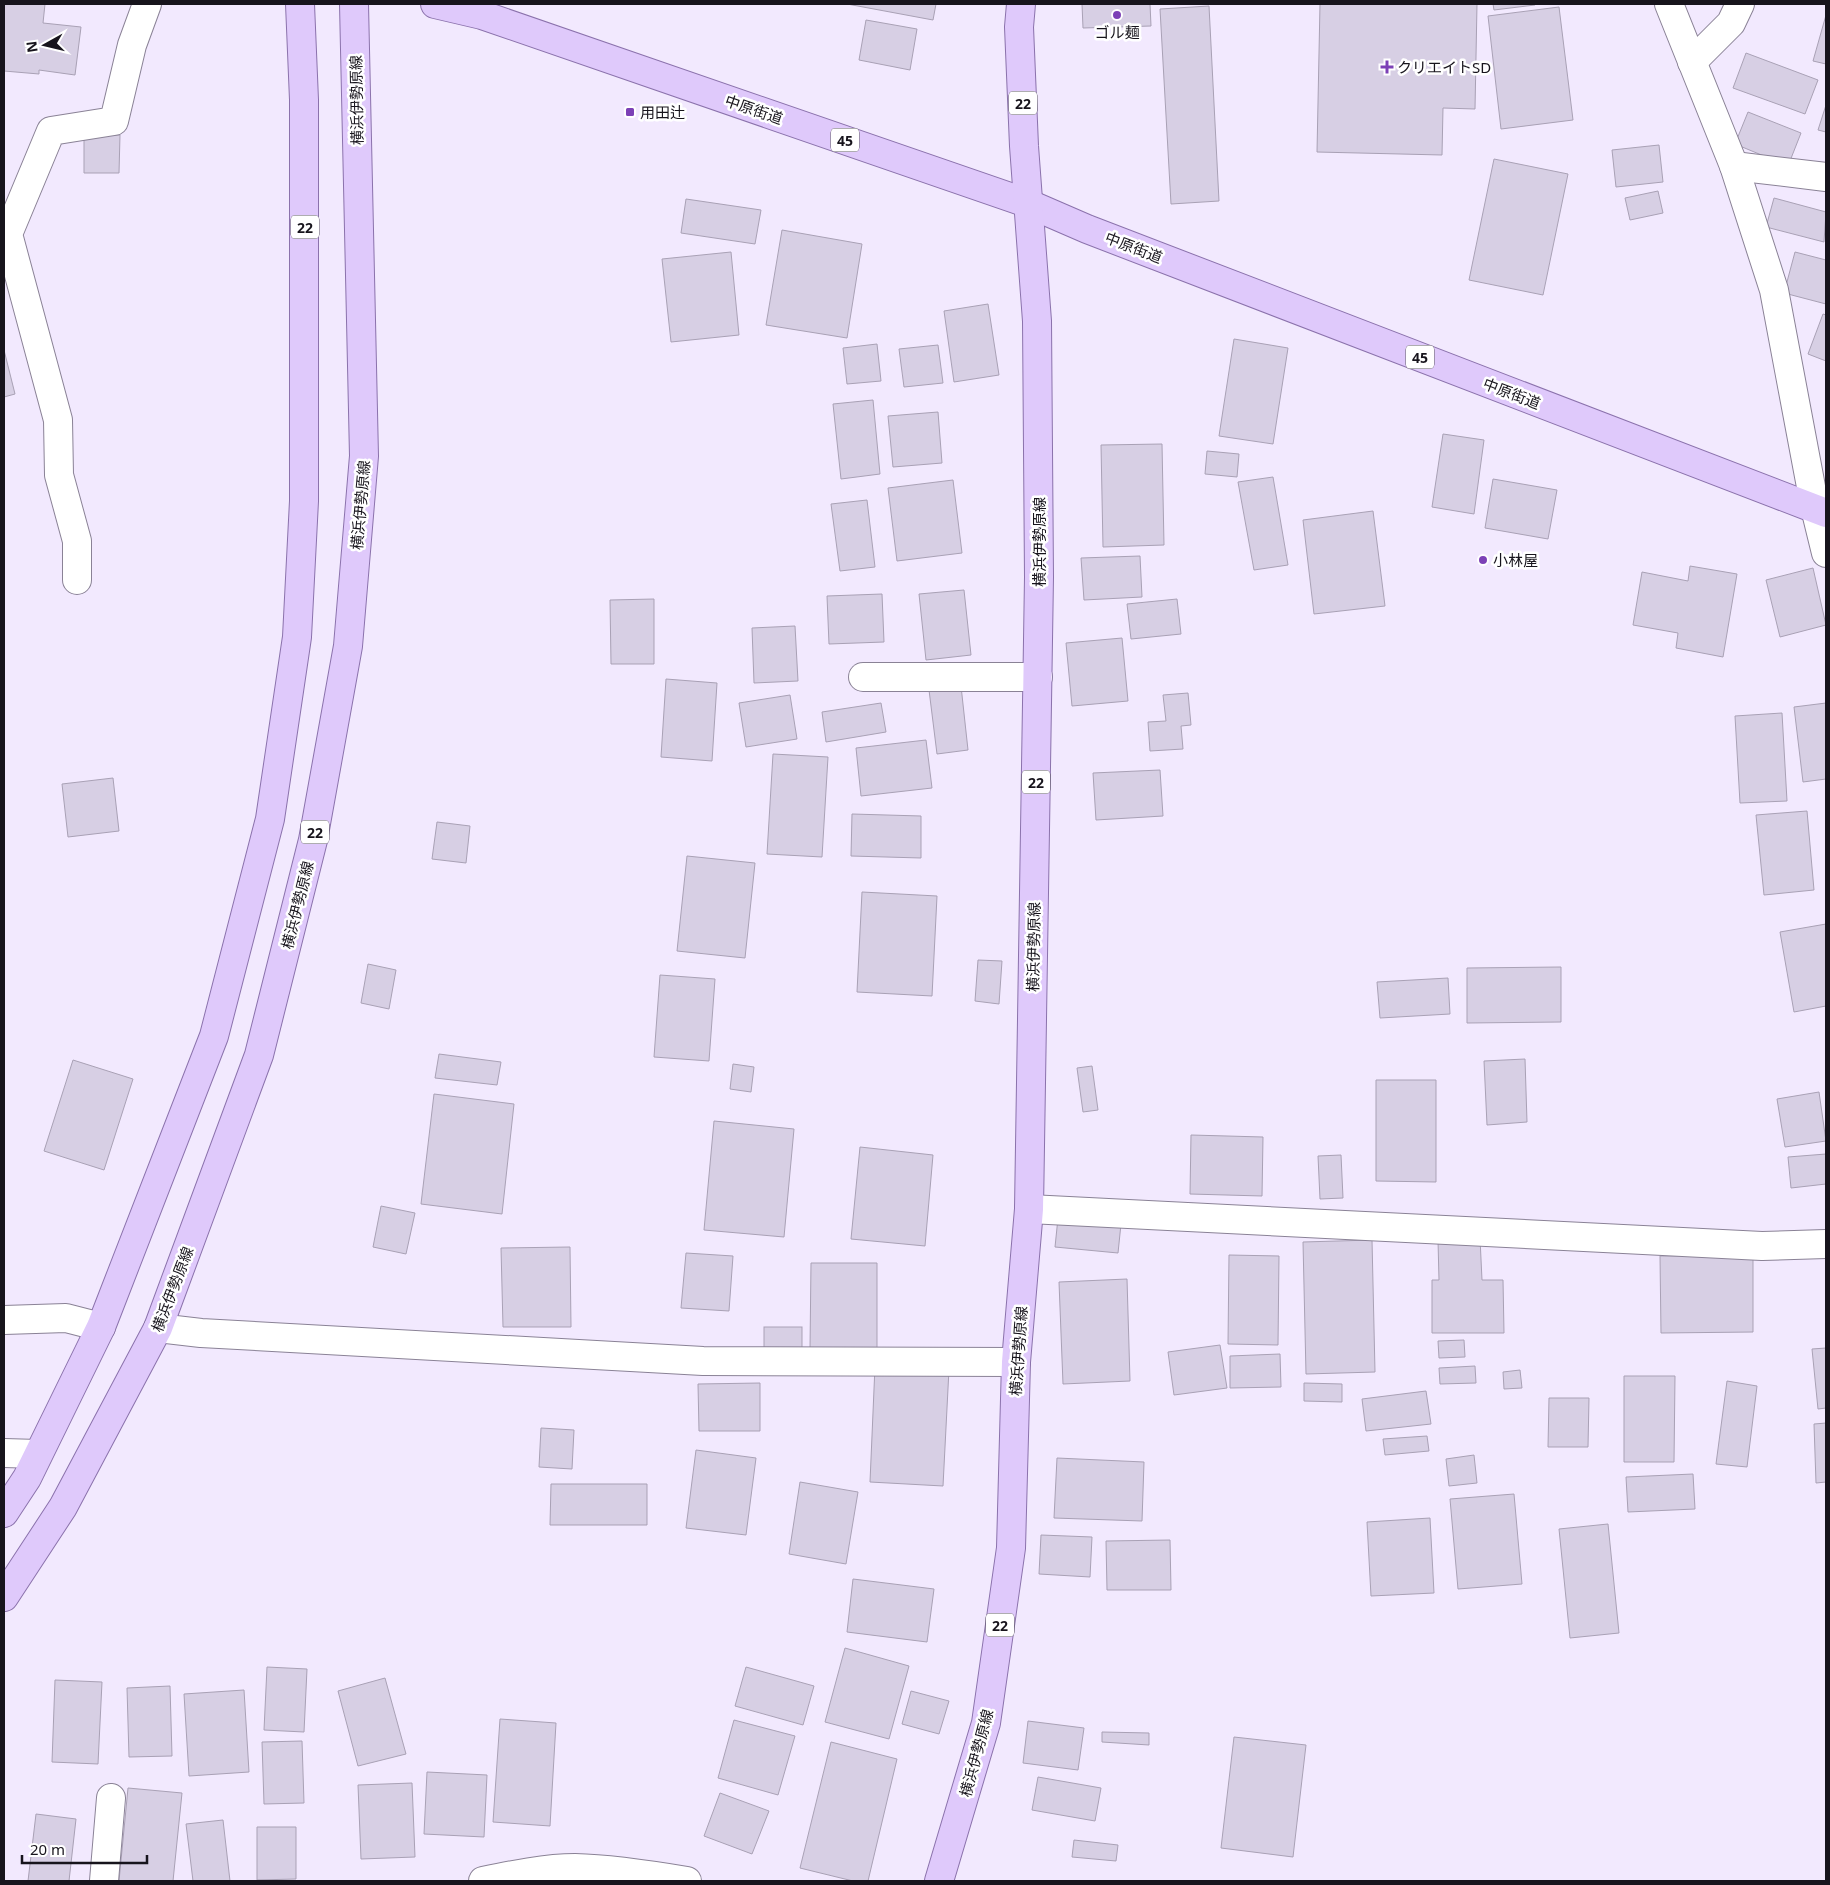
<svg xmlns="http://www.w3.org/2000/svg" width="1830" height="1885" viewBox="0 0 1830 1885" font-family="'Noto Sans','Noto Sans JP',sans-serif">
<rect width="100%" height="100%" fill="#f2e9fe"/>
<!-- building -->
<g fill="#d7cfe4" stroke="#a9a1b5">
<path d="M4,4H45L43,23L81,27L75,75L39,70V74L4,71Z"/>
<path d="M847,4H936L933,20Z"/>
<path d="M1082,4H1150L1151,26L1083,28Z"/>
<path d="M1320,4H1477L1475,109L1443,108L1442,155L1317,152Z"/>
<path d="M1493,4H1535V5L1494,10Z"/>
<path d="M1209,6L1219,201L1171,204L1160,9Z"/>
<path d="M1559,7L1573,120L1501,129L1488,16Z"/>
<path d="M1826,15V64L1813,61Z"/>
<path d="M866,20L917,29L910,70L859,60Z"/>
<path d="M1746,53L1818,80L1805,114L1733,88Z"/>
<path d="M1826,105V132L1818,130Z"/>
<path d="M1748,112L1801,133L1788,166L1735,144Z"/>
<path d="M84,135H120L119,173H84Z"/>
<path d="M1659,145L1663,182L1616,187L1612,150Z"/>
<path d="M1494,159L1568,174L1543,295L1469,280Z"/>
<path d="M1658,191L1663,213L1630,220L1625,198Z"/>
<path d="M1774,198L1826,212L1824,242L1766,227Z"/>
<path d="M686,199L761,210L755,244L681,233Z"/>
<path d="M782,230L862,244L847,338L766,325Z"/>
<path d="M731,252L739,335L671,342L662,259Z"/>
<path d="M1795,252L1826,260V304L1784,293Z"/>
<path d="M988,304L999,375L954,382L944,311Z"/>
<path d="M1823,314L1826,315V361L1808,354Z"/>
<path d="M1234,339L1288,348L1273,444L1219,436Z"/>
<path d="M877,344L881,381L847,384L843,348Z"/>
<path d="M938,345L943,383L904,387L899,349Z"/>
<path d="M4,350L15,394L4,397Z"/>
<path d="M873,400L880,474L841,479L833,404Z"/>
<path d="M938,412L942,463L893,467L888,416Z"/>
<path d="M1443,434L1484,440L1474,514L1432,507Z"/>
<path d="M1162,444L1164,545L1103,547L1101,445Z"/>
<path d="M1207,451L1239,454L1237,477L1205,474Z"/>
<path d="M1273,477L1288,565L1254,570L1238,482Z"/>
<path d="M1493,479L1557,490L1548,539L1485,528Z"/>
<path d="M953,480L962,553L897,561L888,488Z"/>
<path d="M867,500L875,567L840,571L831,504Z"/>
<path d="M1373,511L1385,606L1314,614L1303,520Z"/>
<path d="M1140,556L1142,597L1084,600L1081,558Z"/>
<path d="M1690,566L1737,574L1723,657L1676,648L1678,633L1633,625L1642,572L1688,581Z"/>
<path d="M1813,568L1826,625L1780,637L1766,580Z"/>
<path d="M964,590L971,655L926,660L919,594Z"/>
<path d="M882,594L884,642L829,644L827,596Z"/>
<path d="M654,599V664H611L610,600Z"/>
<path d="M1177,599L1181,634L1131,639L1127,604Z"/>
<path d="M795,626L798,681L754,683L752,628Z"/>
<path d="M1122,638L1128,701L1072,706L1066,643Z"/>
<path d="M666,679L717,683L712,761L661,757Z"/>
<path d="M961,686L968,750L937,754L929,690Z"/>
<path d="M1188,693L1191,725L1181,726L1183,749L1150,751L1148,722L1166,721L1163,695Z"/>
<path d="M790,695L797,739L746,747L739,703Z"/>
<path d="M881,703L886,732L826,742L822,712Z"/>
<path d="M1826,703V779L1803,782L1794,707Z"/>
<path d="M1782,713L1787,801L1740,803L1735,716Z"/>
<path d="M926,740L932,788L861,796L856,748Z"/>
<path d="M773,754L828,757L822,857L767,854Z"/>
<path d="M1160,770L1163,816L1096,820L1093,773Z"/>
<path d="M113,778L119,831L68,837L62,784Z"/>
<path d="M1807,811L1814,890L1764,895L1756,815Z"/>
<path d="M852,814L921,816V858L851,856Z"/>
<path d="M437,822L470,826L466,863L432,859Z"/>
<path d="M687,856L755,863L745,958L677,951Z"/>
<path d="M862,892L937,896L932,996L857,992Z"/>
<path d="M1826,924V1006L1794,1012L1780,932Z"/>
<path d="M978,960L1002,961L999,1004L975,1001Z"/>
<path d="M368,964L396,970L389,1009L361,1003Z"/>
<path d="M1561,967V1022L1467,1023V968Z"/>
<path d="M660,975L715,979L709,1061L654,1057Z"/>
<path d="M1448,978L1450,1014L1380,1018L1377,982Z"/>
<path d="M439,1054L501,1062L497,1085L435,1078Z"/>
<path d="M1525,1059L1527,1122L1487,1125L1484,1061Z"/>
<path d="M73,1060L133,1079L104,1170L44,1151Z"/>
<path d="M733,1064L754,1067L751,1092L730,1089Z"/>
<path d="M1092,1066L1098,1110L1083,1112L1077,1068Z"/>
<path d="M1376,1080H1436V1182L1376,1181Z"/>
<path d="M1819,1092L1826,1141L1785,1147L1777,1099Z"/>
<path d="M434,1094L514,1104L502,1214L421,1204Z"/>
<path d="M714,1121L794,1129L784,1237L704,1230Z"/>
<path d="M1191,1135L1263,1137L1262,1196L1190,1194Z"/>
<path d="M860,1147L933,1155L925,1246L851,1239Z"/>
<path d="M1826,1154V1184L1791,1188L1788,1157Z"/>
<path d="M1341,1155L1343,1198L1320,1199L1318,1156Z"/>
<path d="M381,1206L415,1213L406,1254L373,1247Z"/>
<path d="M1058,1218L1121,1224L1118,1253L1055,1247Z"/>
<path d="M1480,1238L1482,1280H1503L1504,1333H1432V1280H1439L1438,1240Z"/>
<path d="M1372,1240L1375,1372L1306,1374L1303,1242Z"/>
<path d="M570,1247L571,1327H503L501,1248Z"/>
<path d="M686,1253L733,1256L729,1311L681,1308Z"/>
<path d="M1229,1255L1279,1256L1278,1345L1228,1344Z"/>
<path d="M1753,1255V1332L1661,1333L1660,1256Z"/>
<path d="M811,1263H877V1350L810,1349Z"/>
<path d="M1127,1279L1130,1381L1063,1384L1059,1282Z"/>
<rect x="764" y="1327" width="38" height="24"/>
<path d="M1464,1340L1465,1357L1439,1358L1438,1341Z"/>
<path d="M1220,1345L1227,1388L1174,1395L1168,1352Z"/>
<path d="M1826,1348V1408L1818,1409L1812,1349Z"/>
<path d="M1280,1354L1281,1387L1230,1388V1356Z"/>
<path d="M875,1366L949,1369L943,1486L870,1482Z"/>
<path d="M1475,1366L1476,1383L1440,1384L1439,1368Z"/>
<path d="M1520,1370L1522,1388L1504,1389L1503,1372Z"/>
<path d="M1624,1376H1675L1674,1462H1624Z"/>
<path d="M1727,1381L1757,1386L1747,1467L1716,1464Z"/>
<path d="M760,1383V1431H699L698,1384Z"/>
<path d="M1304,1383L1342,1384V1402L1304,1401Z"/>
<path d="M1426,1391L1431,1424L1366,1431L1362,1399Z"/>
<path d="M1549,1398H1589L1588,1447H1548Z"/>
<path d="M1826,1423V1482L1816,1483L1814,1424Z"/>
<path d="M541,1428L574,1430L572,1469L539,1467Z"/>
<path d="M1427,1436L1429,1451L1385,1455L1383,1439Z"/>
<path d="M696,1450L756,1458L746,1535L686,1528Z"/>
<path d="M1474,1455L1477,1483L1449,1486L1446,1459Z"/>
<path d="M1057,1458L1144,1462L1142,1521L1054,1518Z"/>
<path d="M1693,1474L1695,1509L1628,1512L1626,1477Z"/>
<path d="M800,1482L858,1492L846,1564L789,1554Z"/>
<path d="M551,1484H647V1525H550Z"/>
<path d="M1514,1494L1522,1584L1458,1589L1450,1499Z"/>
<path d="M1430,1518L1434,1593L1371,1596L1367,1522Z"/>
<path d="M1608,1524L1619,1633L1570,1638L1559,1529Z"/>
<path d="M1041,1535L1092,1537L1090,1577L1039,1574Z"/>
<path d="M1170,1540L1171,1590H1107L1106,1541Z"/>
<path d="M853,1579L934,1589L927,1642L847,1632Z"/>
<path d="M845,1648L909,1666L889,1739L825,1722Z"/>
<path d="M267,1667L307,1669L304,1732L264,1730Z"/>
<path d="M746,1667L814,1686L803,1725L735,1706Z"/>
<path d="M385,1678L406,1754L358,1766L338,1691Z"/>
<path d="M55,1680L102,1682L98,1764L52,1762Z"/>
<path d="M170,1686L172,1756L129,1757L127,1688Z"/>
<path d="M244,1690L249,1772L189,1776L184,1694Z"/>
<path d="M911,1691L949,1701L939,1734L902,1724Z"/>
<path d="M500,1719L556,1723L550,1826L493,1822Z"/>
<path d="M734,1720L795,1736L778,1795L718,1778Z"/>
<path d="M1028,1721L1084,1728L1078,1770L1023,1763Z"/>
<path d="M1102,1732L1149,1733V1745L1102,1742Z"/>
<path d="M1234,1737L1306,1745L1293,1857L1221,1848Z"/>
<path d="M302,1741L304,1803L264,1804L262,1742Z"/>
<path d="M831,1742L897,1759L868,1881H853L800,1868Z"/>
<path d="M427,1772L487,1775L484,1837L424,1834Z"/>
<path d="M1038,1777L1101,1788L1095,1821L1032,1810Z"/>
<path d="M412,1783L415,1857L361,1859L358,1785Z"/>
<path d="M128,1788L182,1793L173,1881H119Z"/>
<path d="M720,1793L769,1811L752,1854L704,1836Z"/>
<path d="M36,1814L76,1819L69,1881H28Z"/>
<path d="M223,1820L230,1881H193L186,1824Z"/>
<path d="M257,1827H296V1879L257,1880Z"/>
<path d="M1074,1840L1118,1845L1116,1861L1072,1857Z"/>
</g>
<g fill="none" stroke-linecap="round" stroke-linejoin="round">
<defs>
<g id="minor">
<path d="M1669,4L1734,166L1774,290L1815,508L1826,553"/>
<path d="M1692,62L1731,23L1740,4"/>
<path d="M1734,166L1826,177"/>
<path d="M77,580V541L59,475L58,420L8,234L51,131L114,121L132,45L147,4"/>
<path d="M863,677H1038"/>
<path d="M1029,1209L1762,1246L1826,1244"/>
<path d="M4,1320L66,1318L101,1327"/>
<path d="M158,1328L201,1333L703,1361L1016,1362"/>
<path d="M4,1453L38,1454"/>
<path d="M104,1881L111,1798"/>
<path d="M483,1881C512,1875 546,1868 575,1868C613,1869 651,1875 687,1881"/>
</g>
<g id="major">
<path d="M435,4L482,15L1027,203L1087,229L1826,513"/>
<path d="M4,1513L27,1478L101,1327L214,1036L270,819L297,637L304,501V100L300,4"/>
<path d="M4,1597L63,1507L158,1328L259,1055L313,840L348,646L364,456L354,4"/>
<path d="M939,1881L986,1723L1011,1548L1016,1362L1029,1209L1039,577L1037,321L1024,146L1019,27L1021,4"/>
</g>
</defs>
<!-- minor casing -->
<use href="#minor" stroke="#8a8296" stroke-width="30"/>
<!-- major casing -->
<use href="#major" stroke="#8b72ac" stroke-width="30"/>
<!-- minor -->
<use href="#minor" stroke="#fff" stroke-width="28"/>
<!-- major -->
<use href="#major" stroke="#dfc9fb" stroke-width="28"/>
</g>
<!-- markers -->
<g fill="#7c40b6" stroke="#fff" stroke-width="2">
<circle cx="1117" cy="15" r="5"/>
<path d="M1384.5 59.5h5v5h5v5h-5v5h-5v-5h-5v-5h5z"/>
<rect x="625" y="107" width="10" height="10" rx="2.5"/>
<circle cx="1483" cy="560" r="5"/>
</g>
<g text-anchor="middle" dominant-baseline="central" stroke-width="5" stroke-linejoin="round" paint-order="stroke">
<!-- shield labels -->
<g fill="#fff" stroke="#5d5a60" stroke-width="1">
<rect x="1009" y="91.5" width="28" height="23" rx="4"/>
<rect x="831" y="128.5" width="28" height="23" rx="4"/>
<rect x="291" y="215.5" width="28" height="23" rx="4"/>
<rect x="1406" y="345.5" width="28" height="23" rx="4"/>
<rect x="1022" y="770.5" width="28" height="23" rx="4"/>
<rect x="301" y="820.5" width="28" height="23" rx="4"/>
<rect x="986" y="1613.5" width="28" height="23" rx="4"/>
</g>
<g font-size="14" font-weight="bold" fill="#17141c">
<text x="1023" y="103">22</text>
<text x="845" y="140">45</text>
<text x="305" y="227">22</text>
<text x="1420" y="357">45</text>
<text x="1036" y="782">22</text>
<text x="315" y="832">22</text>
<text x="1000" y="1625">22</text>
</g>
<!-- poi labels -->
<g font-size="15" fill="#17141c" stroke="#fff" text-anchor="start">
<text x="1117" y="32" text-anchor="middle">ゴル麺</text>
<text x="1397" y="67">クリエイトSD</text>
<text x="640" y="112">用田辻</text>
<text x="1493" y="560">小林屋</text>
</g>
<!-- street labels -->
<g font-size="15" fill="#17141c" stroke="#fff">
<text transform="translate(356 100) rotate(-91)">横浜伊勢原線</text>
<text transform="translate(754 109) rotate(19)">中原街道</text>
<text transform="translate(1134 247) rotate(21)">中原街道</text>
<text transform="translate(1512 393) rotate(21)">中原街道</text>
<text transform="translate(360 505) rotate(-85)">横浜伊勢原線</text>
<text transform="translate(1039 542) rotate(-90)">横浜伊勢原線</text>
<text transform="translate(297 905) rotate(-76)">横浜伊勢原線</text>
<text transform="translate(1033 947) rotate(-89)">横浜伊勢原線</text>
<text transform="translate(172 1289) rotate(-69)">横浜伊勢原線</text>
<text transform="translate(1018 1351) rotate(-86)">横浜伊勢原線</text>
<text transform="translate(976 1753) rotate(-75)">横浜伊勢原線</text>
</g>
</g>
<!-- border -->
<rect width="1830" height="1885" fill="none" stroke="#17141c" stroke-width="10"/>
<!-- north arrow -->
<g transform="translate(45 45) rotate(262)" stroke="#ffffff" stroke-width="4" paint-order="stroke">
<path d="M0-4L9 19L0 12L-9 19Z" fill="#17141c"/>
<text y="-8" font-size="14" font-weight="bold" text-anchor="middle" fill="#17141c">N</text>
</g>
<!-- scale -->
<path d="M22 1855v8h125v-8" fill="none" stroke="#17141c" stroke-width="2.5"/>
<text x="30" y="1855" font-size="15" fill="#17141c" stroke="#ffffff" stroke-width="4" paint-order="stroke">20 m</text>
</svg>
